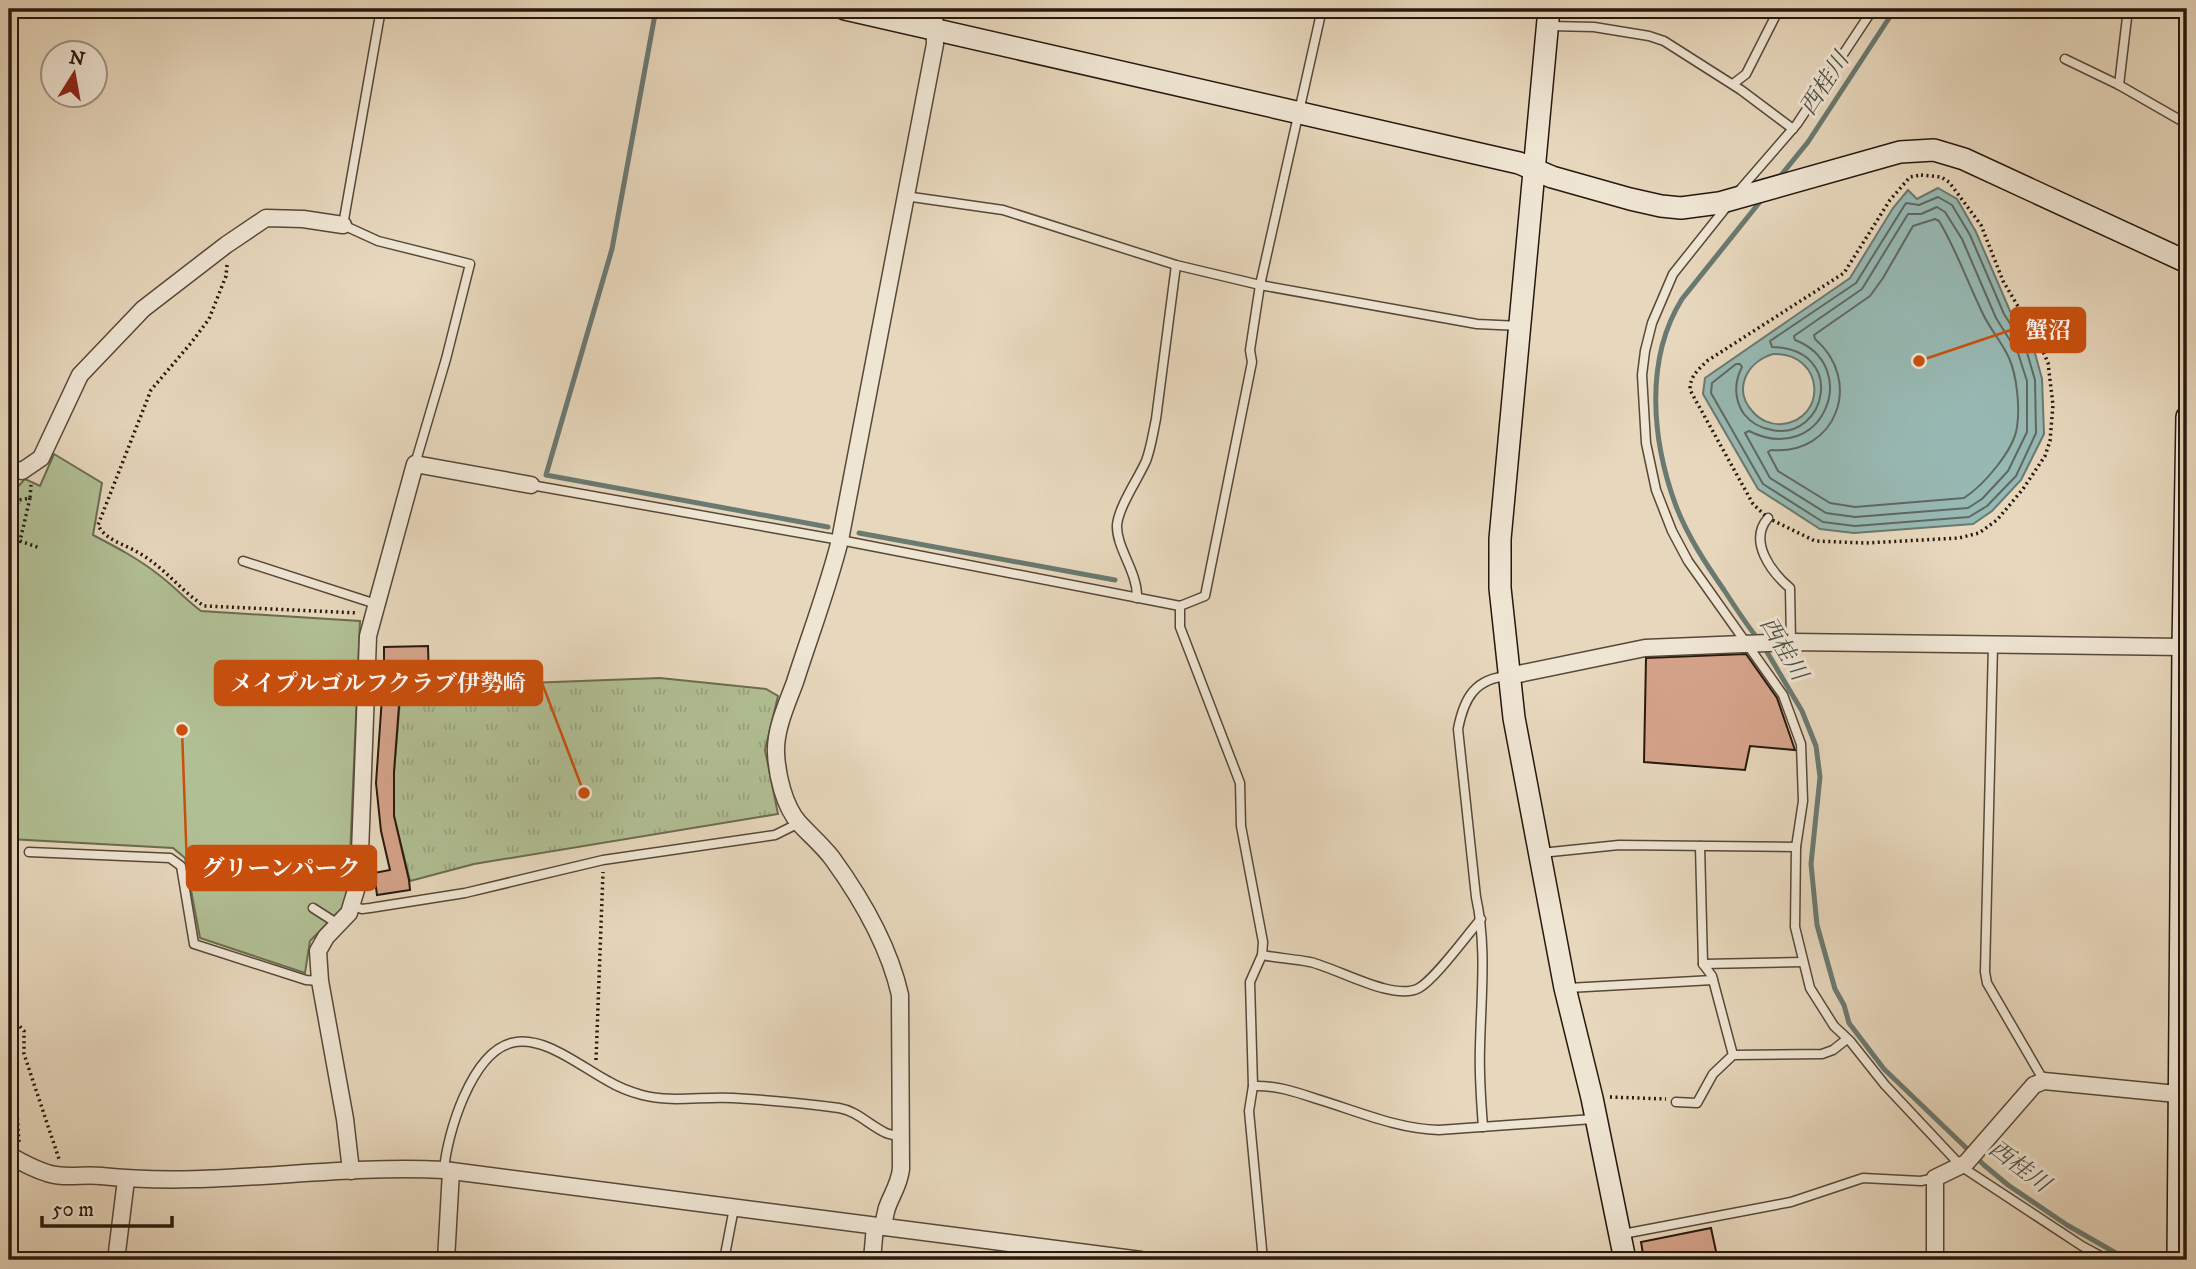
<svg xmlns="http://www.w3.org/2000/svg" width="2196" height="1269" viewBox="0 0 2196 1269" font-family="'IM FELL DW Pica','Noto Serif JP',serif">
<defs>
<pattern id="grass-tufts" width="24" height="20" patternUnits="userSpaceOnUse" patternTransform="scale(1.75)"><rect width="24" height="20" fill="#b1bf94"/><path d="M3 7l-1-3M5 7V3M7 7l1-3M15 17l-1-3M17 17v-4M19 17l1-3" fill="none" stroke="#98a37e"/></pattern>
</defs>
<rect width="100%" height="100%" fill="#e7d7bc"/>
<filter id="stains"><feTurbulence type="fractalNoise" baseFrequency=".00286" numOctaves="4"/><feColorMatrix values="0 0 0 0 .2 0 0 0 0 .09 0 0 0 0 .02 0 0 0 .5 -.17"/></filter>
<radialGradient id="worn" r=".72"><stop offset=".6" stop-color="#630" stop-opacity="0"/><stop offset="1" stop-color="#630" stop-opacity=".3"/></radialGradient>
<!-- grass -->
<path fill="url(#grass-tufts)" stroke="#6c6c50" stroke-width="2" d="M660,678L766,689L778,696L765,750L778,814L474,864L410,881L394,816V772L401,688Z"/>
<!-- park -->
<path fill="#b1bf94" stroke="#6c6c50" stroke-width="2" d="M54,454L102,483L93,535C116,547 139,559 159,575C174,586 186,600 201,611L360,621L349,880L344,906L310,941L305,973L200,938L185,858L173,848L9,839V496L25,479L40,486Z"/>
<!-- water -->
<path fill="#97b9b3" stroke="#6a7971" stroke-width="2" fill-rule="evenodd" d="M1938,188L1957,199L1976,232L2010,311L2033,346L2042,379L2044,434L2021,480L1992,511L1973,524L1854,533L1820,529L1758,489L1703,394L1705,378L1850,278L1893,208L1908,190L1917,199ZM1773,354C1826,353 1827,420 1782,424C1771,425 1760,420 1753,412C1732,389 1747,362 1773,354Z"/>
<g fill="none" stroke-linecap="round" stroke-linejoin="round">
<!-- shore -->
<g stroke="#5f6860" stroke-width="2">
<path d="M1938,197L1952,205L1970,235L2004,314L2026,349L2035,380L2036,433L2016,476L1987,506L1969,517L1855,526L1823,522L1763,484L1711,393L1712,383L1736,364H1740L1742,367C1734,382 1734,400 1744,414C1751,423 1760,428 1772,430C1826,441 1848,349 1772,347L1770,341L1856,283L1906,203L1919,205Z"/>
<path d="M1937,207L1945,212L1962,239L1996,318L2018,353L2027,381V432L2008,471L1982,499L1968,508L1855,517L1826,513L1770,478L1745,433L1749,431C1823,468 1863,366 1795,340L1794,336L1862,289L1908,214H1921Z"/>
<path d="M1935,219L1939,221C1956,249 1967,281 1982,312C1989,328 2002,342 2009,358C2017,376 2020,407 2017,427C2014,450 1984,485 1964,498L1855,507L1830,503L1778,471L1768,452L1771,450C1836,456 1864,381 1815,339L1814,335L1870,296L1883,278L1913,226Z"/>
</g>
<!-- stream -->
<g stroke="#6a7971" stroke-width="5">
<path d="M656,9L612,249L546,475L828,527"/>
<path d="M1778,179L1808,142L1895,9"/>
<path d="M859,533L1115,580"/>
<path d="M1758,639C1746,624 1735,607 1724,590C1706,564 1688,537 1676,506C1652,441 1644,360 1682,299L1763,198"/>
<path d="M1764,647L1802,711L1816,746L1820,777L1811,864L1817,925L1835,989L1844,1005L1849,1023L1884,1069L1984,1165L2008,1185L2067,1225L2128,1260"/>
</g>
</g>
<!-- building -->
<g fill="#d5a38a" stroke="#27180d" stroke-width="2">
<path d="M428,646L429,678L401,679L394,772V816L409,880L410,890L377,895L374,873L390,870L381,831L376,783L384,669V647Z"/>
<path d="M1746,654L1777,698L1795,750L1750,746L1745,770L1644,762L1646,658Z"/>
<path d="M1711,1228L1717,1256L1696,1260H1644L1641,1242Z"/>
</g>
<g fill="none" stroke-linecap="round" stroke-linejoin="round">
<defs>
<g id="lane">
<path d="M381,9L343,225L378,241L470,264L446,359L415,464"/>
<path d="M1550,26L1594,27L1649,36L1664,41L1741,90L1793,129"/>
<path d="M2065,59L2119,85L2187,124"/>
<path d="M1733,84L1746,74L1779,9"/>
<path d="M2119,85L2128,9"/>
<path d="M1738,192L1797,124L1873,9"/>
<path d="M905,196L1003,210L1176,265L1260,285L1477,324L1520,326"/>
<path d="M1728,205L1673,274L1652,323L1645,351L1642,375L1646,443L1656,490L1672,531L1688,561L1783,695L1801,744L1803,801L1796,847L1795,927L1810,988L1834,1026L1850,1041L1885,1085L1962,1167L2082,1246L2108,1260"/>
<path d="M531,485L840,540L1180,606L1205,596L1252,362L1250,350L1260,285L1322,9"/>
<path d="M1768,518C1748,541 1771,572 1790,588L1791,642"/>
<path d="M243,561L376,604"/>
<path d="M1137,598C1138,572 1116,548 1117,525C1119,506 1138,479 1146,461C1151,448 1153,433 1156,419L1176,265"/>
<path d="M1180,606V627L1240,783L1241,826L1263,942L1262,955L1250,982L1253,1086L1249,1111L1263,1260"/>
<path d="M1993,645L1985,972L1987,983L2044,1081"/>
<path d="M1700,846L1703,964L1712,976L1733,1055"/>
<path d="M29,852L170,858L181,866L194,944L306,980L320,981"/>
<path d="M1541,853L1619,845L1796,847"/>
<path d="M353,906L362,909L370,908L465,893L603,860L775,835L799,823"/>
<path d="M313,908L338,924"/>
<path d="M1262,955C1277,958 1294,959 1310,962C1337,968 1394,1002 1419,988C1436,978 1466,936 1481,919"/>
<path d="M1703,964L1803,962"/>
<path d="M1568,988L1713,980"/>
<path d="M1253,1086C1276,1085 1296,1092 1317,1099C1357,1111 1397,1129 1439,1130L1593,1119"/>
<path d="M1676,1102L1697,1103L1713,1074L1733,1055L1822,1054L1833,1050L1847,1039"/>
<path d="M1483,1127C1481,1101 1479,1074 1480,1047C1481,997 1487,946 1476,897L1458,729C1464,698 1475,678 1509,676"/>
<path d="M444,1170C447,1134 471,1054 511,1043C543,1034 581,1067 608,1081C618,1087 631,1092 642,1095C673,1103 702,1096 733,1098C768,1100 804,1103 839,1108C857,1111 869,1125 886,1133C890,1135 896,1135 901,1137"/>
<path d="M1623,1234L1791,1202L1863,1178L1921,1181L1935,1178"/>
<path d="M724,1260L734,1208"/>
</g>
<g id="street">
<path d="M9,468L22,471L41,458L80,375L143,309L226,245L266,218L303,219L343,225"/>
<path d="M1509,676L1645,648L1791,642L2183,647"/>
<path d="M9,1155C21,1162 34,1169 47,1173C63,1179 84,1174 101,1176C215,1188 330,1164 444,1170L1141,1260"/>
<path d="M351,1171L345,1119L320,981L318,951L326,937L349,913L359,880L368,636L415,464L531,485"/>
<path d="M884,1227C884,1201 898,1193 901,1169L900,995C889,946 861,898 832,858C822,845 810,835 799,823C784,806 777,775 776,753C775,729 787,704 795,682C810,635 828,588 840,540L935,44L934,9"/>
<path d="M116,1260L126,1180"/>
<path d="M446,1260L451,1171"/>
<path d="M872,1260L875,1226"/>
<path d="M1935,1260V1178L1966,1163L2034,1085L2044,1081L2187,1095"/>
</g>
<g id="secondary">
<path d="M845,9L1519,163L1552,177L1630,199L1661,206L1681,208L1719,203L1900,152L1934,150L1964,159L2187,262"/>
<path d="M1549,9L1500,539V588L1514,718L1565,988L1592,1098L1625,1260"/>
<path d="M2178,1260L2183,647L2187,417"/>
</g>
</defs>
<!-- lane casing -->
<use href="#lane" stroke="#574839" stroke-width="11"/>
<!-- street casing -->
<use href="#street" stroke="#574839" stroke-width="19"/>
<!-- secondary casing -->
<use href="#secondary" stroke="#27180d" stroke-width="24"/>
<!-- path -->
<g stroke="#27180d" stroke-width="3.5" stroke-dasharray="2 3.5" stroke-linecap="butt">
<path d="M1921,175L1941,177L1949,182L1981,225L2003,281L2039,342L2048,363L2053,405L2050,441L2045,456L2023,489L1997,520L1979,533L1959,538L1866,543L1815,541L1768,518L1753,504L1690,390C1690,376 1698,370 1707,361L1844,273L1890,200L1910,177Z"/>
<path d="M227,265L226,276L209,319L191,343L151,390L98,525C106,541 125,544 139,553C164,567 180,590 204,606L358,613"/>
<path d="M30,498L20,541L40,548"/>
<path d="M9,525L19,500L30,498L31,485"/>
<path d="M9,1014L24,1031V1054L59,1159"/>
<path d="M596,1060L603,872"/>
<path d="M9,1092L17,1112L19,1143"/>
<path d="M1610,1097L1666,1099"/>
</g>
<!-- lane -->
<use href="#lane" stroke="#efe5d3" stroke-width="8"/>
<!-- street -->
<use href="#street" stroke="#efe5d3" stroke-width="16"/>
<!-- secondary -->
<use href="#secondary" stroke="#efe5d3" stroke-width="21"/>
</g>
<g text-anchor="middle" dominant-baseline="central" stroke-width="6" stroke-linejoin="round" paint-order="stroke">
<!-- water labels -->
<g font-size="23" font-style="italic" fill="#4e5047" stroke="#efe5d3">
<text transform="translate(1825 84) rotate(-57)">西桂川</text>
<text transform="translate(1783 649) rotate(59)">西桂川</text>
<text transform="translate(2019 1167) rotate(37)">西桂川</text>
</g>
</g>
<!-- callouts -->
<path fill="none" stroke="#cb4f0c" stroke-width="2.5" d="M1919 361L2011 330M584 793L542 683M182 730L187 868"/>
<g fill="#cb4f0c" stroke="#efe5d3" stroke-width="2.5">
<circle cx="1919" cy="361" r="7"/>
<circle cx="584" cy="793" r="7"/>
<circle cx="182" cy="730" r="7"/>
</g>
<g fill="#cb4f0c" stroke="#cb4f0c" stroke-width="2.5">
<rect x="2011" y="308" width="74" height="44" rx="7"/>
<rect x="215" y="661" width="327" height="44" rx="7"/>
<rect x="187" y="846" width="189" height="44" rx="7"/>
</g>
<g font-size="23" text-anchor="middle" font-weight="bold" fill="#fff">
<text x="2048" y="338">蟹沼</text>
<text x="378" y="691">メイプルゴルフクラブ伊勢崎</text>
<text x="281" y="876">グリーンパーク</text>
</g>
<!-- margin -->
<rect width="2196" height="1269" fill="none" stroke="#e7d7bc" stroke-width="35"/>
<rect x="10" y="10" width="2175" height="1248" fill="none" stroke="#27180d" stroke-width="3.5"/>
<rect x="18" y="18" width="2161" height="1234" fill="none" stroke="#27180d" stroke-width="2"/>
<!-- north arrow -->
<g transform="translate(74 74) rotate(11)"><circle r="33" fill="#efe5d3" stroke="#9f9384" stroke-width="2"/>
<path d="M0-5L12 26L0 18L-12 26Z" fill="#8f2418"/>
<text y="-10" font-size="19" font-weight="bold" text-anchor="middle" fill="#27180d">N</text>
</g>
<!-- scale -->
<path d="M42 1216v10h130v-10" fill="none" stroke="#27180d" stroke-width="3.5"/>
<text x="52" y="1216" font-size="21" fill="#27180d" stroke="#efe5d3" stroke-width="5" paint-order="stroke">50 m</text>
<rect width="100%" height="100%" filter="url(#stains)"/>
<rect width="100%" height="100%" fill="url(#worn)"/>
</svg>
